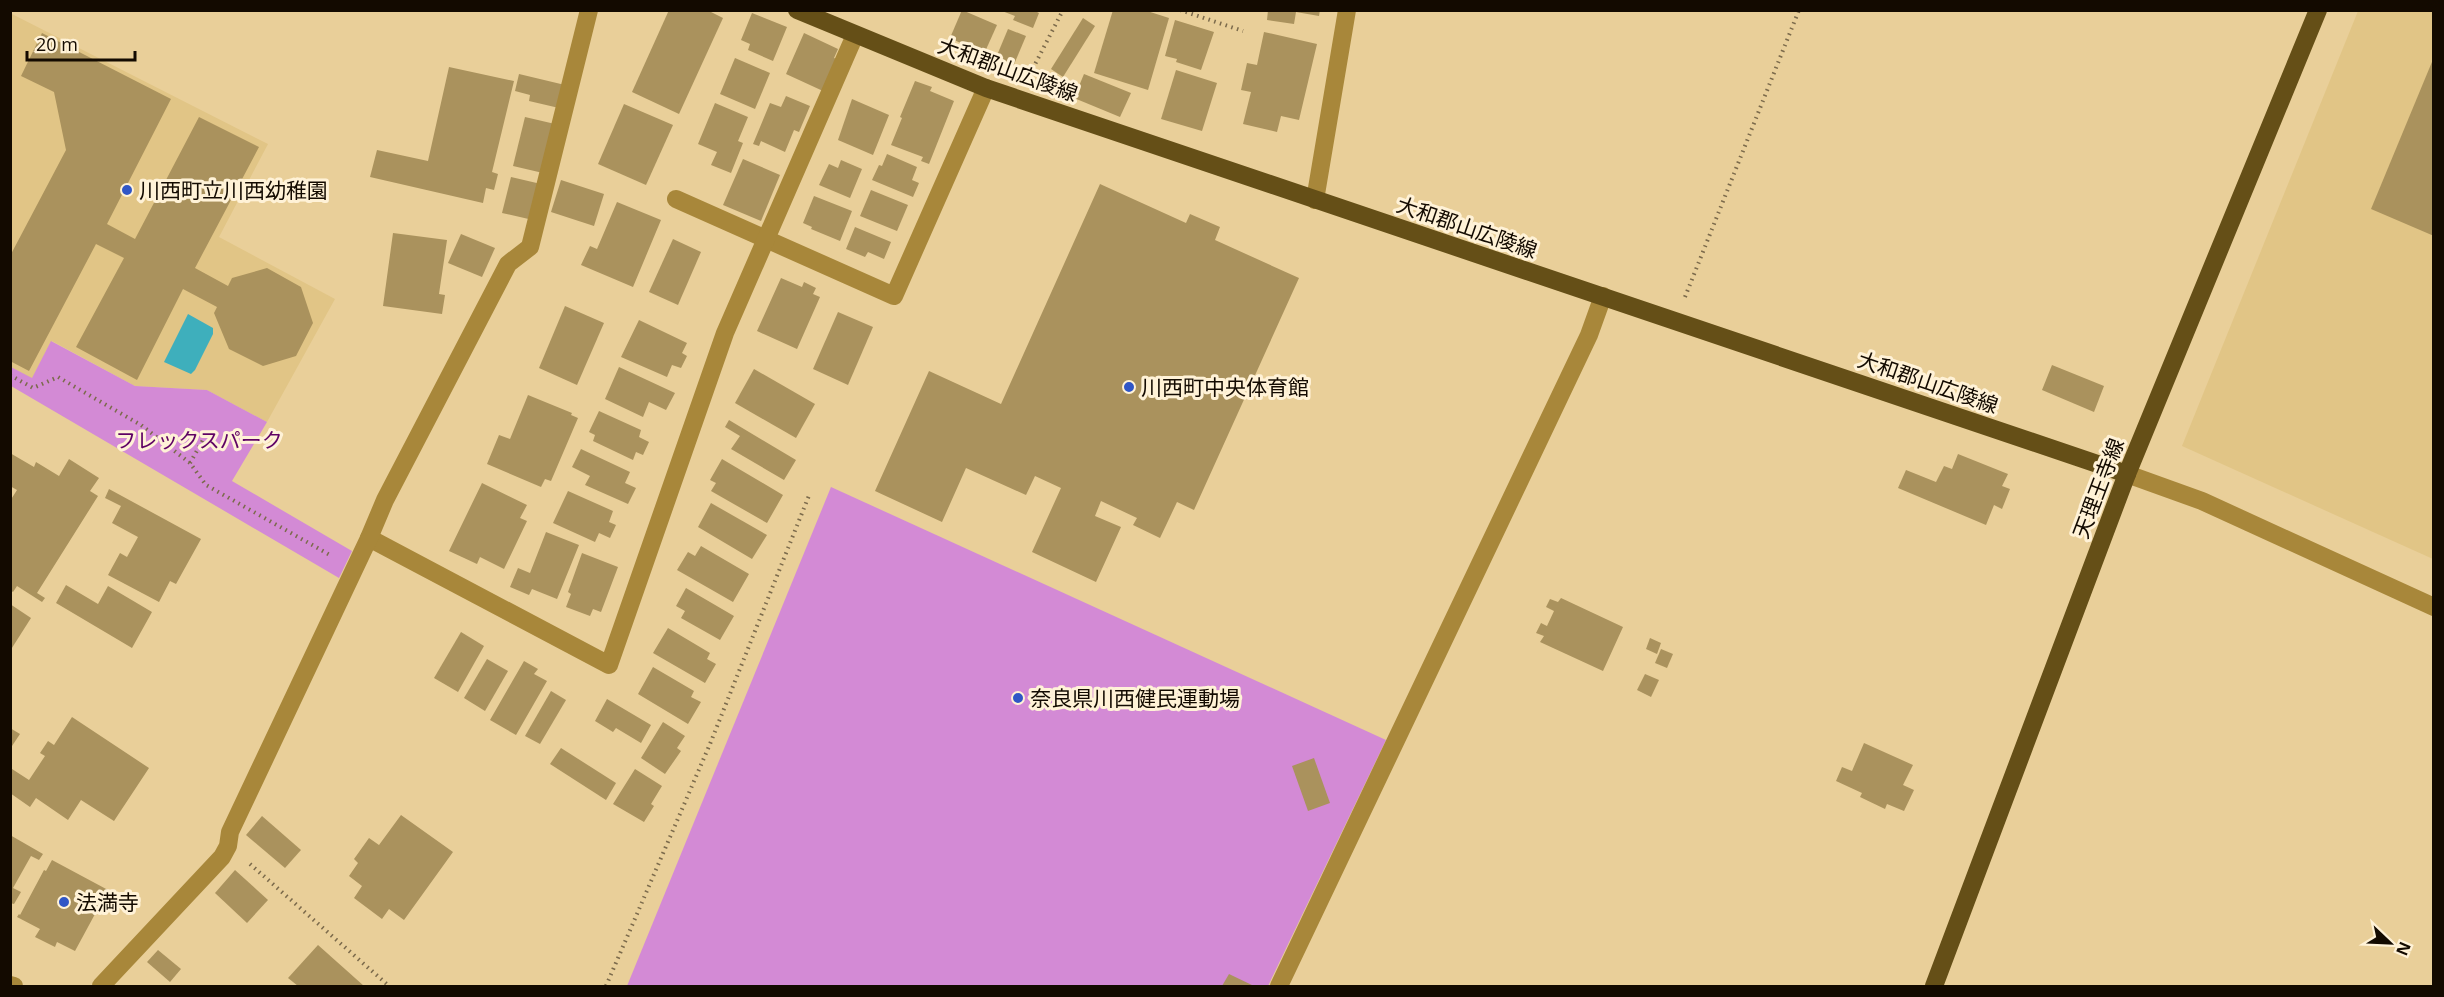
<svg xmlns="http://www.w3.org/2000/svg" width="2444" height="997" viewBox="0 0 2444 997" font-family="'Open Sans','Noto Sans JP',sans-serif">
<rect width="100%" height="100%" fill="#e9cf99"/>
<!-- built -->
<g fill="#e1c586">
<path d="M2358,11H2433V559L2182,446Z"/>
<path d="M10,13L268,144L219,237L335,299L267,422L207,390L135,386L52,341L32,379L11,367Z"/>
</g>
<!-- green -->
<g fill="#d38ad5">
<path d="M51,341L135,386L207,390L267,422L232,481L352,551L339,578L11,386V367L32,378Z"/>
<path d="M831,487L1386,740L1268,986H627Z"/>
</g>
<!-- water -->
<path fill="#3eafbc" d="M188,314L213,328V334L195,370L191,374L164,362Z"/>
<!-- building -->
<g fill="#aa925d">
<path d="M669,10H707L723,18L679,114L632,92Z"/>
<path d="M962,10L997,25L984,54L950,38Z"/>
<path d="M1033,10L1039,13L1033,28L1013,20L1015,16L1002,11Z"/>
<path d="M1113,10H1144L1169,18L1148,90L1094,73Z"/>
<path d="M1268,10H1320L1319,16L1296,12L1294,24L1267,20Z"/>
<path d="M752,13L787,27L773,61L748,50L750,44L741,40Z"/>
<path d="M1083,18L1095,26L1063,77L1051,69Z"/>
<path d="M1175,20L1214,32L1201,70L1176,62L1177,59L1165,56Z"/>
<path d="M1008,29L1026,36L1013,67L995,60Z"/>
<path d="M1264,32L1317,44L1299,120L1281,116L1277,132L1243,124L1251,92L1241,90L1247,63L1257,65Z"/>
<path d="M42,33L171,99L107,224L135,239L199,117L259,147L195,268L228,286L232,278L267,268L301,287L313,323L296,356L263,366L229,349L214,313L217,307L183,289L137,380L76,347L124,258L96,244L29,371L10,361V256L66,150L54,92L21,76Z"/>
<path d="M804,33L838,49L834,58L837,59L823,91L786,74Z"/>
<path d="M2434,57V236L2371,209Z"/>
<path d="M735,58L770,73L755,109L720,94Z"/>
<path d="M449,67L514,81L492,172L498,174L494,190L486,188L483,203L370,177L377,150L428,161Z"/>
<path d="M1176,70L1217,83L1202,131L1161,119Z"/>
<path d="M519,74L565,85L559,108L529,101L530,95L515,91Z"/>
<path d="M1084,74L1131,93L1120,117L1074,98Z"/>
<path d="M915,81L932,87L930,91L954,101L929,164L921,161L923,157L891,145L902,118L900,117Z"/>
<path d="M786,96L810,106L799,132L794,130L785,152L761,141L759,146L753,144L770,103L781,107Z"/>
<path d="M852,99L889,115L873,155L838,140Z"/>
<path d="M715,103L748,117L738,141L743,143L731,173L711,165L717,152L698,144Z"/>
<path d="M624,104L673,125L646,185L598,164Z"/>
<path d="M525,117L555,124L543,173L513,166Z"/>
<path d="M887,154L917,167L912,180L919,183L913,197L872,180L879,165L882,166Z"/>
<path d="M743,159L780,175L761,221L723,205Z"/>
<path d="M841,160L862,169L850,198L819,185L829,164L838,168Z"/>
<path d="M511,177L541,184L533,220L502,213Z"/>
<path d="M561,180L604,194L594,226L551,212Z"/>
<path d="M1100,184L1186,223L1190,214L1220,227L1215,240L1299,278L1194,510L1177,502L1160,538L1133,525L1137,518L1101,501L1095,516L1121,527L1096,582L1032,552L1061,488L1035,476L1026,495L966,468L942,522L875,491L929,371L1001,404Z"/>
<path d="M871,190L908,205L897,231L860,216Z"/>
<path d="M814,196L852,211L840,241L811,229L812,227L803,223Z"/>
<path d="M617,202L661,220L633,287L581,265L590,246L597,249Z"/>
<path d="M855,227L891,242L884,259L868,252L865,257L846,249Z"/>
<path d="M393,233L447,240L439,294L445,295L442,314L383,306Z"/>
<path d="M461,234L495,248L482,277L448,263Z"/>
<path d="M673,239L701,252L678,305L649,292Z"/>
<path d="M781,278L802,287L804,282L816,288L813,294L820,297L797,349L757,331Z"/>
<path d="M565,306L604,323L577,385L539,368Z"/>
<path d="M838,312L873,327L848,385L813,369Z"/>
<path d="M639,320L687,343L682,353L687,356L681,368L672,365L667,377L621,357Z"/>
<path d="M2052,365L2104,386L2094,412L2042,390Z"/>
<path d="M619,367L675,393L666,410L649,402L643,417L605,399Z"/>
<path d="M754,369L815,404L796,438L735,403Z"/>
<path d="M528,395L572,413L571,415L578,418L551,481L545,479L541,487L487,464L499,435L510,439Z"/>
<path d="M599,411L641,430L639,437L649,442L643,455L636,452L633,460L593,441L595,435L589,432Z"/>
<path d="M729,420L796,460L784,480L731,449L740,436L725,427Z"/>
<path d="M581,449L630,472L625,483L636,488L628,504L585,485L590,476L572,467Z"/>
<path d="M10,453L34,467L36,462L59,476L69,459L99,478L90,491L98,496L37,593L45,598L42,602L17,586L13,592L10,590V501L17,490L10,486Z"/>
<path d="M1958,454L2008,474L2002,486L2010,489L2002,509L1994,505L1986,525L1898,488L1906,470L1936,482L1944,466L1952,469Z"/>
<path d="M722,459L783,495L767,523L711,491L716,483L710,480Z"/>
<path d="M482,483L527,505L520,518L527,521L504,569L480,557L477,564L449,551Z"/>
<path d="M109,489L201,539L176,584L170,581L159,602L108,575L120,553L127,557L138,537L112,523L121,506L105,498Z"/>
<path d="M568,491L613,511L609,522L616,525L610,538L599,533L595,542L553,523Z"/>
<path d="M711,503L767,535L752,559L698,527Z"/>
<path d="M546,532L579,545L557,599L532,589L529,595L510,587L518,568L530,573Z"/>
<path d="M701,546L749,574L733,602L677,570L688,552L695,556Z"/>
<path d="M582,553L618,567L601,612L593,609L590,616L566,607L571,594L568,592Z"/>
<path d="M66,585L98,604L108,586L152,612L132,648L56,603Z"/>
<path d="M686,588L734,616L720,640L681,618L685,611L676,606Z"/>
<path d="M1561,598L1623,627L1603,671L1540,642L1544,636L1536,633L1541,623L1547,626L1554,611L1546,607L1550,599L1558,602Z"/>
<path d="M10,604L31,618L10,651Z"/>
<path d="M668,628L710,653L707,659L716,664L705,683L653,653Z"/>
<path d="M461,632L484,646L458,692L434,678Z"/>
<path d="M1650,638L1661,643L1657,654L1646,649Z"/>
<path d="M1661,649L1673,654L1667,668L1655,663Z"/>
<path d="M487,659L508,671L485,711L464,698Z"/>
<path d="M524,661L538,669L534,674L547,681L516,735L490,720Z"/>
<path d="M653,667L694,691L691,697L701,702L688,724L638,694Z"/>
<path d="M1645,674L1659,680L1651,697L1637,690Z"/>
<path d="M551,691L566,700L540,744L525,736Z"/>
<path d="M607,699L651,725L641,743L616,728L613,732L595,721Z"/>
<path d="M72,717L149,768L114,821L81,800L68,820L36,798L30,807L10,793L12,769L29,780L45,756L40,753L48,741L54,745Z"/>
<path d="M663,722L685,736L677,748L681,751L665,774L641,758Z"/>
<path d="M10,728L20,734L10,749Z"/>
<path d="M1864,743L1913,765L1903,785L1914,790L1904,811L1887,804L1885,809L1860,797L1862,793L1836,781L1842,767L1852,771Z"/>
<path d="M561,748L616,783L606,800L550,764Z"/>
<path d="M1314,758L1330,803L1308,811L1292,766Z"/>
<path d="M635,769L662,786L651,804L654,806L644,822L613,804Z"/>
<path d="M401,815L453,852L404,920L389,909L382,919L354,898L362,886L349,876L358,863L354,859L369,838L379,845Z"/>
<path d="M262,816L301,850L285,868L246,835Z"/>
<path d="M10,835L43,854L39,860L31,856L13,888L21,892L14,904L10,903Z"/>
<path d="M52,860L108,890L75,951L57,942L55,947L35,937L40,929L17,917L19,914L20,915L44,870L46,871Z"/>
<path d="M235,870L268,900L247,923L215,893Z"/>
<path d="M318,945L364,986H298L288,978Z"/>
<path d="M158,950L181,969L170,982L147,962Z"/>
<path d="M1229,974L1254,986H1222Z"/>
</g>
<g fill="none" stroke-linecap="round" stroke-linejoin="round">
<!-- path -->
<g stroke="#7b6a4b" stroke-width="4" stroke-dasharray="1.5 4.5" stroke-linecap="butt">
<path d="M1180,10L1243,31"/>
<path d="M1030,74L1063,10"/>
<path d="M1685,297L1799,10"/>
<path d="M10,375L33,388L58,377L141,425L190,463L206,485L330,555"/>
<path d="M190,463L207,433"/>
<path d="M250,864L389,986"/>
<path d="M606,986L710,744L810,493"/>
</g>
<!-- minor -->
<g stroke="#a8873a" stroke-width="18">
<path d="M676,199L894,296L986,88"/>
<path d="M1315,200L1347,10"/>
<path d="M2127,474L2202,501L2434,607"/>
<path d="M369,538L609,665L725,333L855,35"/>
<path d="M10,985L14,986"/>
<path d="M101,986L222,857L228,846L230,832L369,538L385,500L508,264L530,247L589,10"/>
<path d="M1279,986L1589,335L1603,296"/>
</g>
<!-- major -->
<g stroke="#654f17" stroke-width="18">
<path d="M797,10L986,88L2127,474"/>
<path d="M1934,986L2127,474L2318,10"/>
</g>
</g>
<!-- markers -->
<g fill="#3056c6" stroke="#fff2d7" stroke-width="2">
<circle cx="127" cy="190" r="6"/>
<circle cx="1129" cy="387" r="6"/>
<circle cx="1018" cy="698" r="6"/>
<circle cx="64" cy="902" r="6"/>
</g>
<g text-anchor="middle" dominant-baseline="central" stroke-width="6" stroke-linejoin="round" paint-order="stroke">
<!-- street labels -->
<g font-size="21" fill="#130a00" stroke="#fff2d7">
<text transform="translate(1008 69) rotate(20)">大和郡山広陵線</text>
<text transform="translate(1467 227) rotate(19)">大和郡山広陵線</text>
<text transform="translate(1928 382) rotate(19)">大和郡山広陵線</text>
<text transform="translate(2098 488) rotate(-69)">天理王寺線</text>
</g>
<!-- poi labels -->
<g font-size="21" fill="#130a00" stroke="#fff2d7" text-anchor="start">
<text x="139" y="190">川西町立川西幼稚園</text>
<text x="1141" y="387">川西町中央体育館</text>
<text x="1030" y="698">奈良県川西健民運動場</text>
<text x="76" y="902">法満寺</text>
</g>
<!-- park labels -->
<g font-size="21" fill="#5f0264" stroke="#fff2d7">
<text x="199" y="440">フレックスパーク</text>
</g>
</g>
<!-- border -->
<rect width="2444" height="997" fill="none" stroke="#130a00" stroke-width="24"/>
<!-- north arrow -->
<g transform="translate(2390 943) rotate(113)" stroke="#fff2d7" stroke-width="4.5" paint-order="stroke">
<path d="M0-4.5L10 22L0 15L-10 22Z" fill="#130a00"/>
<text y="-9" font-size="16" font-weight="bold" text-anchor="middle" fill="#130a00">N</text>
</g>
<!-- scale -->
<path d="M27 51v9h108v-9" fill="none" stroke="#130a00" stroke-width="3"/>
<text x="36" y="51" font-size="18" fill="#130a00" stroke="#fff2d7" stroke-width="4.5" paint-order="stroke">20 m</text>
</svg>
